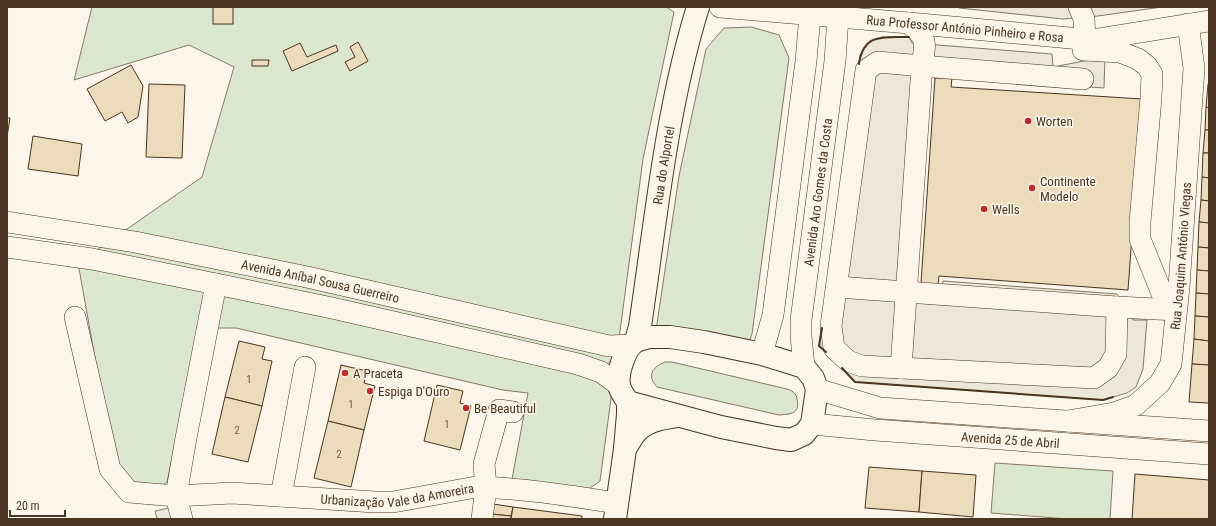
<svg xmlns="http://www.w3.org/2000/svg" width="1216" height="526" viewBox="0 0 1216 526" font-family="'Roboto Condensed',sans-serif">
<rect width="100%" height="100%" fill="#fbf6e9"/>
<!-- green -->
<g fill="#dce7d0" stroke="#887966">
<path d="M92,7H666L674,12L643,159L600,481L587,490L512,479L528,393L503,390L236,328H199L167,482L158,488L131,483L114,464L78,263L202,177L234,67L189,45L74,80Z"/>
<path d="M751,27L779,35L789,58L752,334L746,351L655,337L679,176L706,49L724,28Z"/>
<path d="M665,362H672L787,389L792,391L796,395C801,412 795,414 779,415L657,387C646,375 653,367 665,362Z"/>
<path d="M995,463L1113,471L1110,519H1068L991,513Z"/>
</g>
<!-- parking -->
<g fill="#ede7d9" stroke="#887966">
<path d="M959,7H1162L1098,16L1063,19L959,8Z"/>
<path d="M882,37H909L912,43L1052,54L1053,67L1105,57L1104,88L913,74L899,298L940,300L943,281L1117,294L1133,320H1147L1143,369L1136,387L1127,393L1103,400L855,382L819,346L860,55L869,42Z"/>
<path d="M169,508L172,519H157L155,511Z"/>
</g>
<!-- building -->
<g fill="#ecdcbc" stroke="#4a3520">
<rect x="213" y="7" width="20" height="17"/>
<path d="M358,42L368,61L350,71L345,62L355,57L350,47Z"/>
<path d="M300,43L307,57L336,45L338,51L292,71L283,51Z"/>
<path d="M252,60H269L268,66H252Z"/>
<path d="M131,65L143,86L138,117L128,123L122,112L105,121L87,89Z"/>
<path d="M935,78H952L951,87L1142,99L1128,290L939,276L938,286L921,283Z"/>
<path d="M149,84L185,85L182,158L146,157Z"/>
<path d="M1208,84L1209,85V108L1206,107Z"/>
<path d="M1206,107L1209,108V130H1205Z"/>
<path d="M7,118H10L7,137Z"/>
<path d="M1205,130H1209V153H1203Z"/>
<path d="M33,136L82,144L78,176L28,169Z"/>
<path d="M1203,153H1209V178L1202,177Z"/>
<path d="M1202,177L1209,178V201L1201,200Z"/>
<path d="M1201,200L1209,201V223L1199,222Z"/>
<path d="M1199,222L1209,223V248L1198,247Z"/>
<path d="M1198,247L1209,248V271L1197,270Z"/>
<path d="M1197,270L1209,271V294L1196,293Z"/>
<path d="M1196,293L1209,294V317L1195,316Z"/>
<path d="M1195,316L1209,317V341L1194,339Z"/>
<path d="M1194,339L1209,341V365L1192,364Z"/>
<path d="M239,341L265,347L262,359L272,361L262,406L225,397Z"/>
<path d="M1192,364L1209,365V403L1189,402Z"/>
<path d="M341,365L367,371L364,383L375,386L364,430L328,421Z"/>
<path d="M437,385L463,391L460,403L471,406L460,450L424,441Z"/>
<path d="M225,397L262,406L248,462L212,454Z"/>
<path d="M328,421L364,430L351,487L314,478Z"/>
<path d="M869,467L922,471L919,512L865,508Z"/>
<path d="M922,471L976,475L973,517L919,512Z"/>
<path d="M1135,474L1209,480V519H1132Z"/>
<path d="M493,504L513,507L511,516L491,514Z"/>
<path d="M513,507L582,516V519H511Z"/>
<path d="M491,514L511,516V519H491Z"/>
</g>
<g fill="none" stroke-linecap="round" stroke-linejoin="round">
<defs>
<g id="minor">
<path id="s1" d="M720,7L909,23L1092,40L1209,21"/>
<path d="M1079,7L1084,19L1085,40"/>
<path d="M909,23C929,39 925,43 922,66L878,62L866,70L831,326L834,348L848,361L862,366L1094,378L1108,368L1116,354L1117,307"/>
<path d="M1083,50L1120,52L1138,59L1147,66L1152,74L1151,98L1140,222V239L1163,296L1176,310"/>
<path id="s2" d="M7,222L135,242L307,277L609,346L632,345"/>
<path d="M7,247L92,259L216,284L332,308L578,364L601,372L619,385"/>
<path d="M837,287L1117,307L1176,310"/>
<path id="s3" d="M75,317L110,469L129,492L176,496L232,493L375,502H393L476,487C523,488 570,496 617,503"/>
<path d="M762,354L773,315L806,61L810,15"/>
<path id="s4" d="M804,367L801,336V320L835,61L838,17"/>
<path d="M901,368L922,66L1083,79"/>
<path d="M817,389L880,408L1209,431"/>
<path id="s5" d="M1068,421L1114,413L1136,405L1160,383L1171,364L1179,287L1194,68L1188,24"/>
<path id="s6" d="M812,424L875,430L1209,454"/>
<path d="M281,496L305,367"/>
<path d="M182,519L176,496L186,438L216,284"/>
<path d="M482,519L486,487L484,464L499,410L513,412"/>
</g>
<g id="major">
<path d="M649,337H670L704,342L762,354L804,367L813,378L817,389L812,424L804,434L791,440L776,438L721,427L628,402C624,396 620,391 619,385C617,373 625,347 636,341C640,339 645,338 649,337Z"/>
<path id="s7" d="M636,341L640,326C656,220 666,110 698,7"/>
<path d="M625,449C629,443 632,436 637,431C648,420 664,418 678,416"/>
<path d="M615,519L625,449L628,414V402"/>
</g>
</defs>
<!-- minor casing -->
<use href="#minor" stroke="#4a3520" stroke-width="22"/>
<!-- major casing -->
<use href="#major" stroke="#4a3520" stroke-width="24"/>
<!-- minor -->
<use href="#minor" stroke="#fbf6e9" stroke-width="21"/>
<!-- major -->
<use href="#major" stroke="#fbf6e9" stroke-width="22"/>
<!-- wall -->
<g stroke="#4a3520" stroke-width="2">
<path d="M859,64C863,33 884,37 909,37"/>
<path d="M822,328L819,346L826,352"/>
<path d="M842,368L855,382L1103,400L1113,397"/>
</g>
</g>
<!-- markers -->
<g fill="#c62828" stroke="#fbf6e9" stroke-width="1.5">
<circle cx="1028" cy="121" r="4"/>
<circle cx="1032" cy="188" r="4"/>
<circle cx="984" cy="209" r="4"/>
<circle cx="345" cy="373" r="4"/>
<circle cx="370" cy="391" r="4"/>
<circle cx="466" cy="408" r="4"/>
</g>
<g text-anchor="middle" dominant-baseline="central" stroke-width="3" stroke-linejoin="round" paint-order="stroke">
<!-- number labels -->
<g font-size="11" fill="#725f47">
<text x="249" y="379">1</text>
<text x="351" y="404">1</text>
<text x="447" y="424">1</text>
<text x="237" y="430">2</text>
<text x="339" y="454">2</text>
</g>
<!-- street labels -->
<g font-size="13" fill="#4a3520" stroke="#fbf6e9">
<text stroke="none"><textPath href="#s1" startOffset="246">Rua Professor António Pinheiro e Rosa</textPath></text>
<text stroke="none"><textPath href="#s7" startOffset="178">Rua do Alportel</textPath></text>
<text stroke="none"><textPath href="#s4" startOffset="176">Avenida Aro Gomes da Costa</textPath></text>
<text stroke="none"><textPath href="#s5" startOffset="233">Rua Joaquim António Viegas</textPath></text>
<text stroke="none"><textPath href="#s2" startOffset="319">Avenida Aníbal Sousa Guerreiro</textPath></text>
<text stroke="none"><textPath href="#s6" startOffset="199">Avenida 25 de Abril</textPath></text>
<text stroke="none"><textPath href="#s3" startOffset="455">Urbanização Vale da Amoreira</textPath></text>
</g>
<!-- poi labels -->
<g font-size="13" fill="#4a3520" stroke="#fbf6e9" text-anchor="start">
<text x="1036" y="121">Worten</text>
<text x="1040" y="181">Continente<tspan x="1040" dy="15">Modelo</tspan></text>
<text x="992" y="209">Wells</text>
<text x="353" y="373">A Praceta</text>
<text x="378" y="391">Espiga D'Ouro</text>
<text x="474" y="408">Be Beautiful</text>
</g>
</g>
<!-- border -->
<rect width="1216" height="526" fill="none" stroke="#4a3520" stroke-width="16"/>
<!-- scale -->
<path d="M10 510v6h55v-6" fill="none" stroke="#4a3520" stroke-width="2"/>
<text x="16" y="510" font-size="12" fill="#4a3520" stroke="#fbf6e9" stroke-width="3" paint-order="stroke">20 m</text>
</svg>
